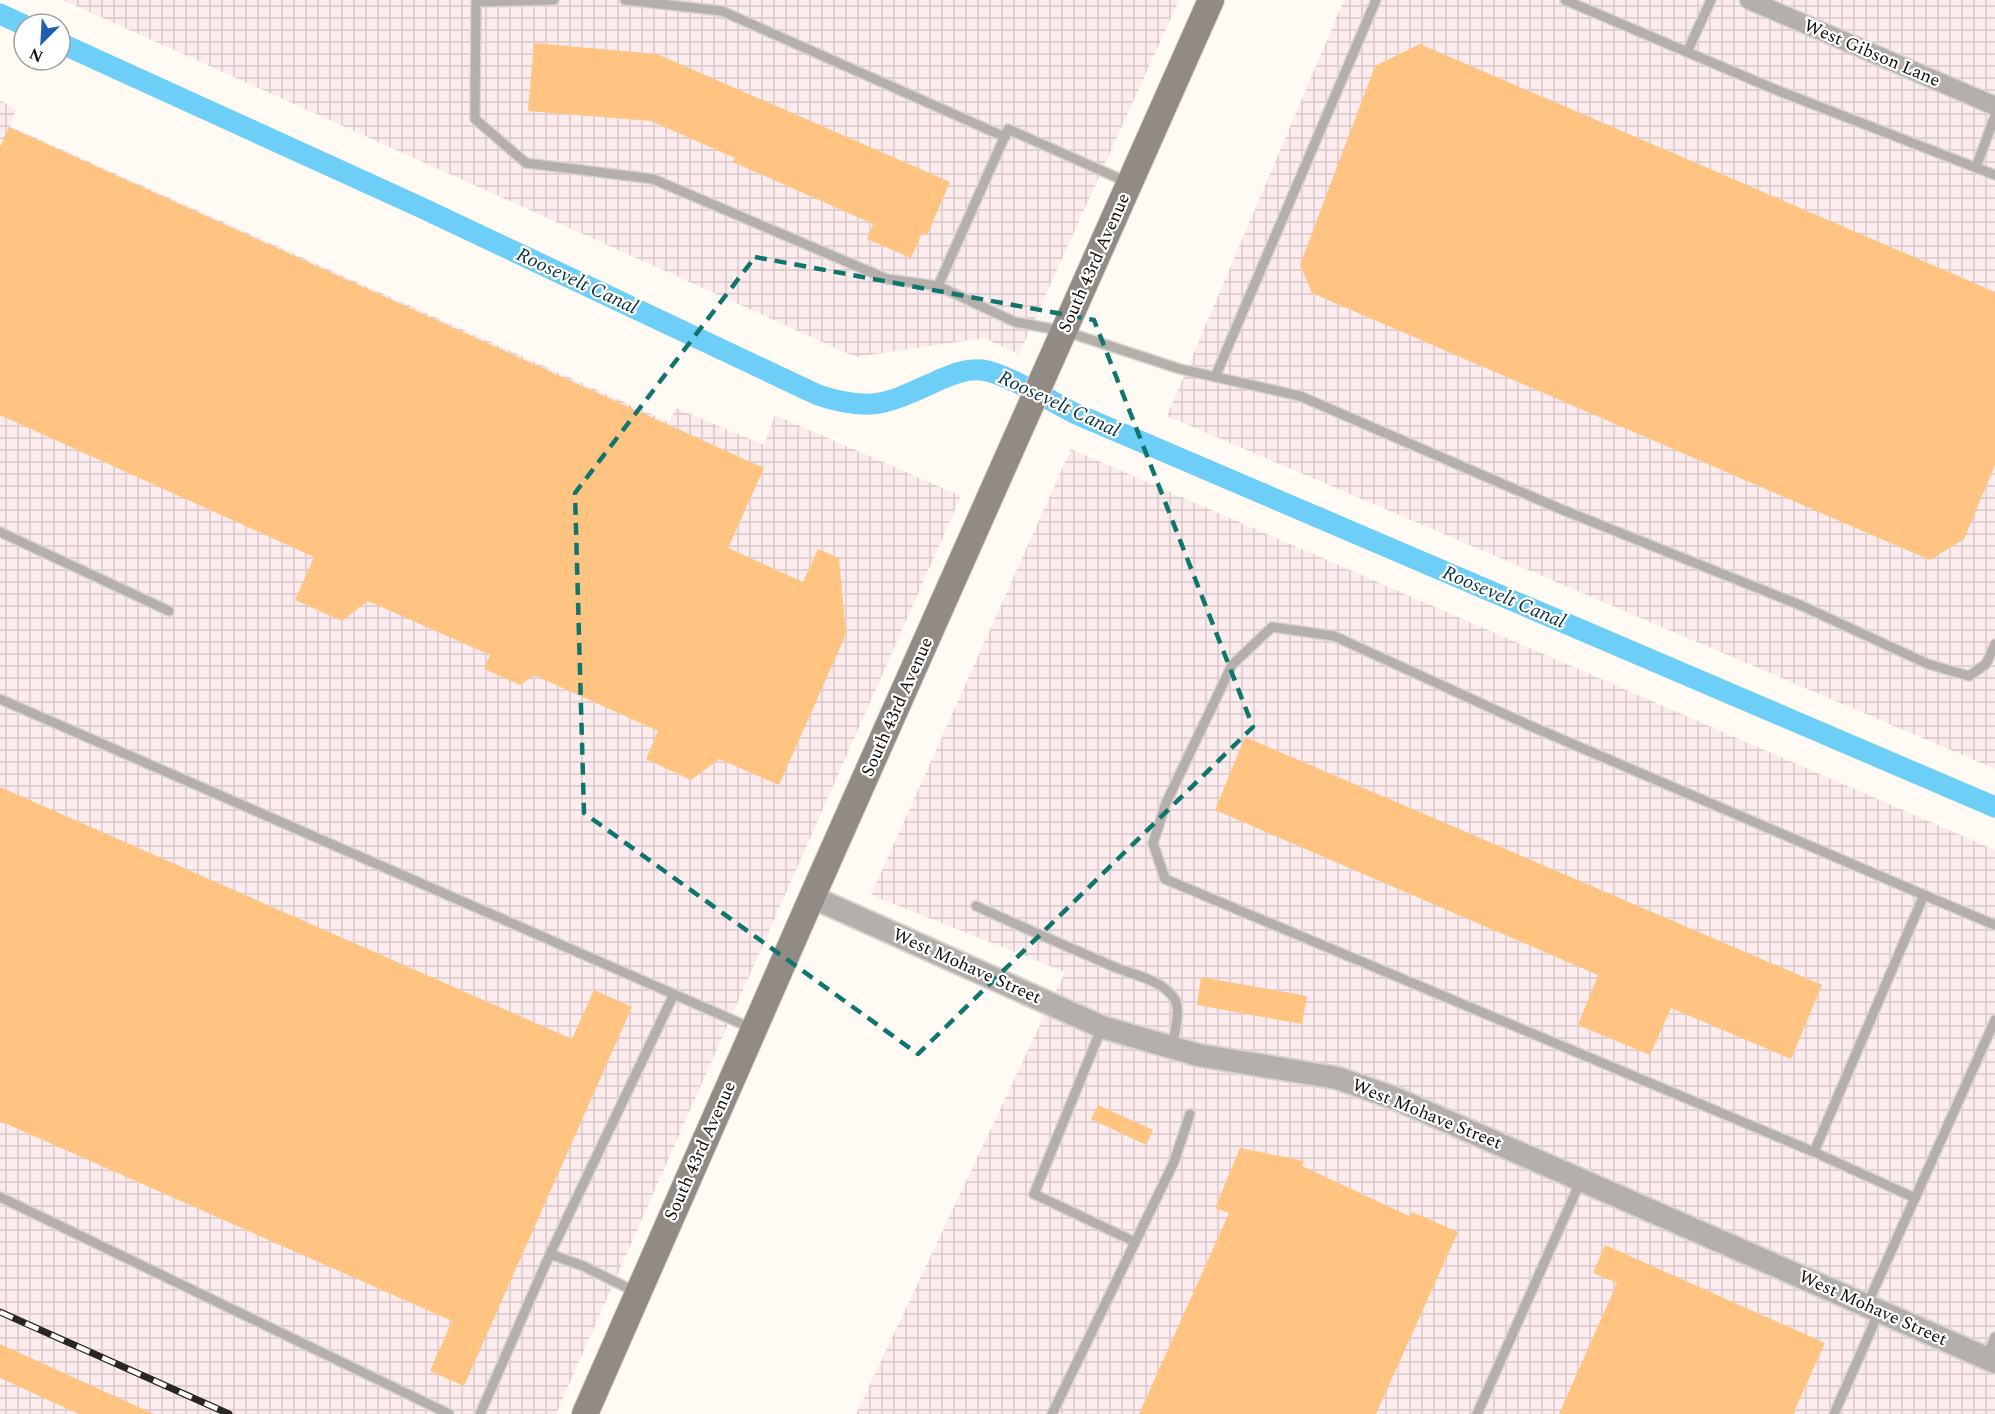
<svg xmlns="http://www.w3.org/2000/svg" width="1995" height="1414" viewBox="0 0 1995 1414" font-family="Spectral,serif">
<defs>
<pattern id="industrial-grid" width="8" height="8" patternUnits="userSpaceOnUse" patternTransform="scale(1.5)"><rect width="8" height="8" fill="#fdecee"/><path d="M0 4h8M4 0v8" fill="none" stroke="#d8c9cb"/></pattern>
</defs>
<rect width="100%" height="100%" fill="#fffaf4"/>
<!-- industrial -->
<g fill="url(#industrial-grid)">
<path d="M63,0H1179L1019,354L984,338L856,357Z"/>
<path d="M1344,0H1995V769L1167,416Z"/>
<path d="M0,100L16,110L10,126L669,422L676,408L764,445L775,415L961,496L556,1414H0Z"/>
<path d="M1071,449L1995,850V1414H856L1065,972L871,895Z"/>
</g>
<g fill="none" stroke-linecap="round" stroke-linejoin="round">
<!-- canal -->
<g stroke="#6dcff7" stroke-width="21">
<path d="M0,14L24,25"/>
<path d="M60,43L420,207L818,395C872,413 888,403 937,381C951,375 966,368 982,370C1005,373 1051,401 1074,413L1995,807"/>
</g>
</g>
<!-- building -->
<g fill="#ffc481">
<path d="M534,43L657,54L950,182L927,235L922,233L911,258L867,239L873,224L733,162L735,158L651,121L528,111Z"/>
<path d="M1420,44L1995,292V465L1964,539L1930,560L1312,293L1300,265L1375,66Z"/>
<path d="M9,127L764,468L728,548L803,582L818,549L839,558L846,634L779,785L719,759L691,780L646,759L658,731L534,675L520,685L484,669L490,655L368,601L342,621L295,600L314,557L0,415V147Z"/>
<path d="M1245,737L1822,985L1791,1059L1671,1008L1650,1055L1578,1025L1598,975L1215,810Z"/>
<path d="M0,787L572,1039L594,990L632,1007L464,1386L430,1371L452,1321L0,1121Z"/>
<path d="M1201,977L1307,996L1302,1024L1197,1005Z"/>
<path d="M1098,1105L1153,1130L1146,1145L1091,1119Z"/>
<path d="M1240,1148L1304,1161L1302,1166L1409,1216L1412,1212L1458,1232L1376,1414H1139L1229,1213L1215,1208Z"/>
<path d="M1605,1245L1825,1343L1793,1414H1559L1617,1283L1593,1273Z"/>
<path d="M0,1344L154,1414H79L0,1378Z"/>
</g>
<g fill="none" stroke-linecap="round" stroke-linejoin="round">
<defs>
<g id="service">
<path d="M554,0L476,2L475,119L526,163L653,179L887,279L938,286"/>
<path d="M625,0L722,11L1005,137"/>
<path d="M1565,0L1774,89L1995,175"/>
<path d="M1687,52L1711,0"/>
<path d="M1976,167L1995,116"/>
<path d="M1127,182L1008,129L938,286L1015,322L1064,331L1180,369L1300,396L1558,508L1800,605L1928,664L1969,676L1986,664L1995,644"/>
<path d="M1215,377L1376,0"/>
<path d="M0,532L169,611"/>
<path d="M0,699L751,1028"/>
<path d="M976,906C1021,927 1067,946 1112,966C1132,975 1161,979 1174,998C1182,1010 1174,1033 1172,1047"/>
<path d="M1102,1027L1034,1194L1135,1242"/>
<path d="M1814,1152L1165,879L1153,843L1166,803L1232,665L1272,627L1334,636L1526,724L1924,895"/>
<path d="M0,1197L449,1414"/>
<path d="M1915,1198L1814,1152L1924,895L1995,925"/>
<path d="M550,1254L583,1266L636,1292"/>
<path d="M1867,1305L1995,1020"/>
<path d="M1987,1357L1995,1337"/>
<path d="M480,1414L550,1254L674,994"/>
<path d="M1052,1414L1174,1162L1190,1114"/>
<path d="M1477,1414L1581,1180"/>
<path d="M1834,1414L1879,1312"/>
</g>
<path id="minor" d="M1749,0L1995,106"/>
<path id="tertiary" d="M812,897L1102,1027L1198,1055L1337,1078L1394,1098L1995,1362"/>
<path id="secondary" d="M585,1414L812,897L1211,0"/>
</defs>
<!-- service casing -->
<use href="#service" stroke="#d9d4cf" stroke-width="12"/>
<!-- minor casing -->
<use href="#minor" stroke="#d9d4cf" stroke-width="21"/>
<!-- tertiary casing -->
<use href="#tertiary" stroke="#d9d4cf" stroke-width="26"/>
<!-- secondary casing -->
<use href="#secondary" stroke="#d9d4cf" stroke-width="28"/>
<!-- service -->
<use href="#service" stroke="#b4afab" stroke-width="9"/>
<!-- minor -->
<use href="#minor" stroke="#b4afab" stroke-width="18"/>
<!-- tertiary -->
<use href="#tertiary" stroke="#b4afab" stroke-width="22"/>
<!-- secondary -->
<use href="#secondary" stroke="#918a85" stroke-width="26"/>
<defs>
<path id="rail" d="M0,1312L229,1414"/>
</defs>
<!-- rail casing -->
<use href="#rail" stroke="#292723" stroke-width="7"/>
<!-- rail -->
<use href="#rail" stroke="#fff" stroke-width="4.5" stroke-dasharray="14" stroke-linecap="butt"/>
</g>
<!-- marked area -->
<path fill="none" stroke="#0f766e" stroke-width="4.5" stroke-dasharray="12 8" stroke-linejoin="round" d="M755,257L1094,320L1253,727L918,1054L584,813L575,493Z"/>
<g text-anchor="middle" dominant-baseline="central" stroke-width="4.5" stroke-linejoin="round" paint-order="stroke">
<!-- street labels -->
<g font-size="18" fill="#100e0a" stroke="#fff">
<text transform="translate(1872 53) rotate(23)">West Gibson Lane</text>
<text transform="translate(1094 263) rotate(-66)">South 43rd Avenue</text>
<text transform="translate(897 707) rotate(-66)">South 43rd Avenue</text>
<text transform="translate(967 966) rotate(24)">West Mohave Street</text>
<text transform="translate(1427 1114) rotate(22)">West Mohave Street</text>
<text transform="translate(700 1151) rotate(-66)">South 43rd Avenue</text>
<text transform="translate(1873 1308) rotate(24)">West Mohave Street</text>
</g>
<!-- water labels -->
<g font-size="20" font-style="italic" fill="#063445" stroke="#fff">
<text transform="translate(577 281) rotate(25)">Roosevelt Canal</text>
<text transform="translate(1059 404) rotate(25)">Roosevelt Canal</text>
<text transform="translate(1504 597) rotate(23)">Roosevelt Canal</text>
</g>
</g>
<!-- north arrow -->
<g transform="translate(42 42) rotate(204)"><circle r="28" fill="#ffffff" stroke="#9f9f9d" stroke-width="1.5"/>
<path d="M0-4.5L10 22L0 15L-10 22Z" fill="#205eaf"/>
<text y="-9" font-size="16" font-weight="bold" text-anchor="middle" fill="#100e0a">N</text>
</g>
</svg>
